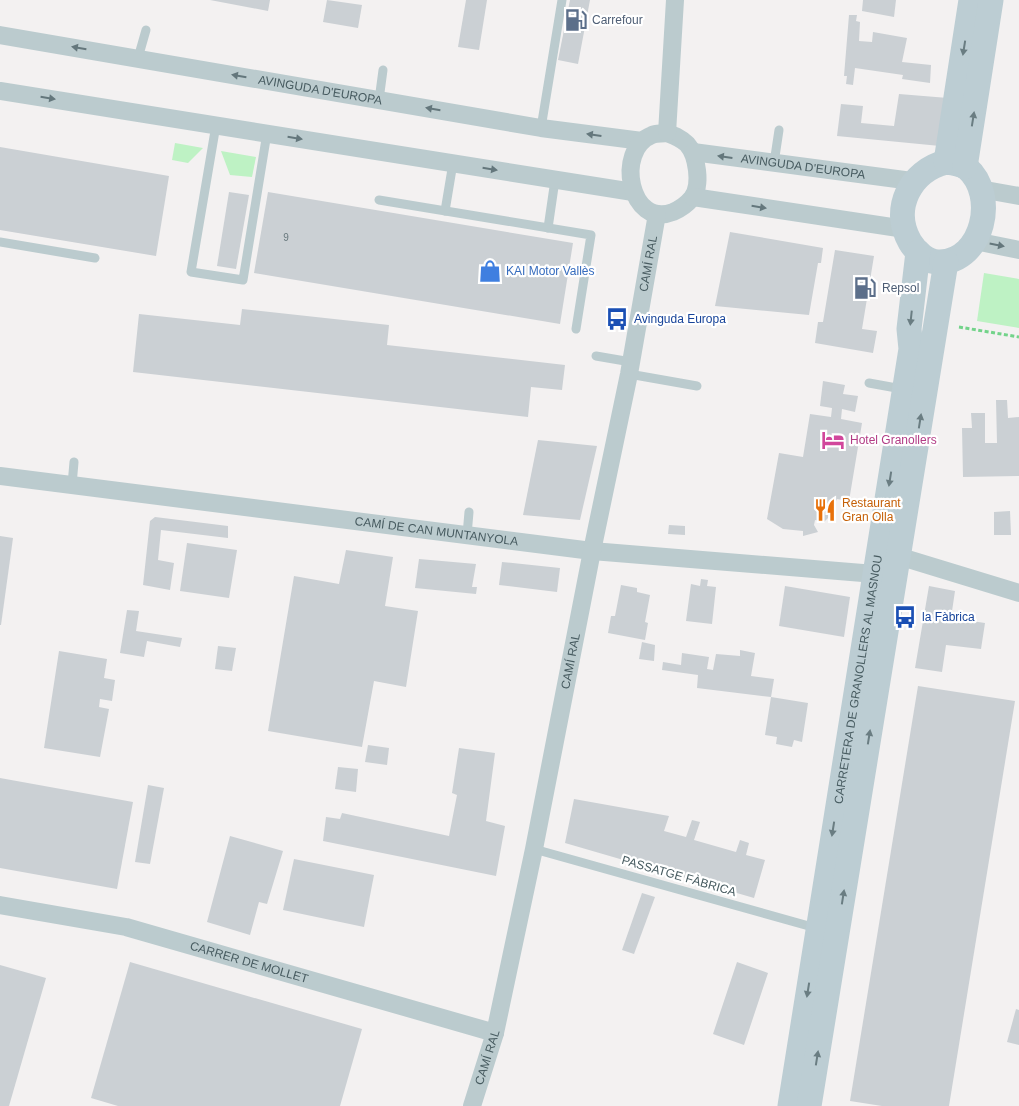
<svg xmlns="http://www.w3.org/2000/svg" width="1019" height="1106" viewBox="0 0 1019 1106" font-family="Arial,sans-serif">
<rect width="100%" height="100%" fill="#f3f1f1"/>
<!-- green -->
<g fill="#bef2c4">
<path d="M175,143L203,148L188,163L172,160Z"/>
<path d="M221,151L256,157L252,177L230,175Z"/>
<path d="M984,273L1019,279V328L977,321Z"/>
</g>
<!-- building -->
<g fill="#cbd0d4">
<path d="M210,0H270L268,11Z"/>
<path d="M327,0L362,5L358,28L323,22Z"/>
<path d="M466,0H487L479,50L458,47Z"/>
<path d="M570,0H590L578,64L558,60Z"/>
<path d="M863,0H896L894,17L862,11Z"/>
<path d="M849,15H857L856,21L860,22L859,41L872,42L873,32L907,38L902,62L931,65L930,83L902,79L903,75L855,68L853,85L846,84L847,76H844Z"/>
<path d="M899,94L948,98L940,146L837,136L841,104L863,106L861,123L894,126Z"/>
<path d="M0,147L169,176L156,256L0,230Z"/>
<path d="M229,192L249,195L236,269L217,266Z"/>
<path d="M268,192L573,243L560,324L254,273Z"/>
<path d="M730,232L823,248L821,263H818L809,315L715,306Z"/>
<path d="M835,250L874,256L862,329L877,331L873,353L815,343L818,322H823Z"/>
<path d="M242,309L389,325L387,345L565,365L562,390L531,387L528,417L133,372L139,314L240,325Z"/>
<path d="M823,381L845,385L843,394L858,396L855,412L842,409L841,419L862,423L849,501L837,499L828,518L824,522L815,520L814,525L818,532L803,536V531L783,529L767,519L779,453L803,457L810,414L831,417L832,408L820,406Z"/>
<path d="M996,400H1007L1008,418L1019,417V476L963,477L962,428H972L971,413H985V443H997Z"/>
<path d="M538,440L597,446L580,520L523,515Z"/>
<path d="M1010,511L1011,535H994V512Z"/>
<path d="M155,517L228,526V538L161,530L158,560L174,563L170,590L143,585L150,521Z"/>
<path d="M669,525L685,526V535L668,534Z"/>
<path d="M0,536L13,538L1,625H0Z"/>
<path d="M187,543L237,550L229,598L180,591Z"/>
<path d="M346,550L393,557L385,606L418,611L406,687L374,681L362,747L268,731L294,576L339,584Z"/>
<path d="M419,559L476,564L472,587H477L476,594L415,588Z"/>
<path d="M502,562L560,568L557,592L499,585Z"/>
<path d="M701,579L708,580L707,586L716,587L712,624L686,621L691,584L700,586Z"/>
<path d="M621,585L637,588V592L650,595L645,622L648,623L645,640L608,633L611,616H615Z"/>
<path d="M785,586L850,597L844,637L779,626Z"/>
<path d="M929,586L955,591L951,618L985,623L981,649L946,645L942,672L915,668Z"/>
<path d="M127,610L139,611L136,631L182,638L180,647L147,641L144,657L120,653Z"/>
<path d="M642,642L655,645L654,661L639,659Z"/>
<path d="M218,646L236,648L232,671L215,669Z"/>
<path d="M740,650L755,653L751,676L774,679L771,697L697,688L698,675L662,670L663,662L681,665L682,653L709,657L707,669L713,670L716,654L740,656Z"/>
<path d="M59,651L107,659L104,678L115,680L112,701L100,699L99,707L109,709L100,757L44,748Z"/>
<path d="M918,686L1015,701L949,1106H882L850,1101Z"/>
<path d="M771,697L808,703L802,742L794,740L792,747L776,744L777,737L765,735Z"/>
<path d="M368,745L389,748L387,765L365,762Z"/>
<path d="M459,748L495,753L486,821L505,826L496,876L323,841L326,817L340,819L342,813L449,836L457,795L452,793Z"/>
<path d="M338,767L358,769L356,792L335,789Z"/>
<path d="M0,778L133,802L117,889L0,868Z"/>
<path d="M148,785L164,788L150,864L135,862Z"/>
<path d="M574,799L669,816L664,831L686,837L692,820L700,822L694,840L736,852L740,840L749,843L746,855L765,860L754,898L565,843Z"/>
<path d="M230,836L283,851L267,904L259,902L250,935L207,922Z"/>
<path d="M294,859L374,875L364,927L283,910Z"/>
<path d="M642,893L655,897L634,954L622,950Z"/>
<path d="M130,962L362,1029L340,1106H118L91,1098Z"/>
<path d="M737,962L768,973L744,1045L713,1034Z"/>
<path d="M0,965L46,978L9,1106H0Z"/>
<path d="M1016,1009L1019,1010V1045L1007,1042Z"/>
</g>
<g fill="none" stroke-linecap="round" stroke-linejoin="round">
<!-- path -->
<path stroke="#73d38a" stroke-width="3" stroke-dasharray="4 2.5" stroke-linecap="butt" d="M959,327L1019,337"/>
<!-- lane -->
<g stroke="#bbcbce" stroke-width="9">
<path d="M138,58L146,30"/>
<path d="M379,100L383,70"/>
<path d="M216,125L191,272L243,280L267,133"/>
<path d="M541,128L562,0"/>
<path d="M774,163L779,130"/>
<path d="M379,200L591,235L576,329"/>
<path d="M445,211L453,163"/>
<path d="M548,228L555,180"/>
<path d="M0,242L95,258"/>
<path d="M596,356L631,362"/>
<path d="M629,374L697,386"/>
<path d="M869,383L902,389"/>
<path d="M72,485L74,462"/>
<path d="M467,535L469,512"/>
<path d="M534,849L816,928"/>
</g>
<!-- street -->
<g stroke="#bbcbce" stroke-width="18">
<path id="s1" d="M0,35L541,128L642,141"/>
<path d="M0,91L633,192"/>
<path d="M667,133C675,136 681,138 687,144C697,155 702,185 692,198C687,204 680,209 673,212C630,229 614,150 652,135C656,133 662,134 667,133Z"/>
<path d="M667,133L675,0"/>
<path id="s2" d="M693,152L912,181"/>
<path d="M980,189L1019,196"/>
<path d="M693,197L905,229"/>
<path d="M975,241L1019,250"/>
<path id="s3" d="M0,476L592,551L875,574"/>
<path d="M898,556L1019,593"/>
<path id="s4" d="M0,905L126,927L495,1033"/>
<path id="s5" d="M472,1106L495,1033L534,849L592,551L629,374L657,214"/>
</g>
<!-- secondary -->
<g stroke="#bccdd3" stroke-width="25">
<path d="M946,162C953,163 961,164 967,168C998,195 983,261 940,262C928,263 916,252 910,242C891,209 910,171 946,162Z"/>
<path d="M946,162L971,0"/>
<path d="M965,167L991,0"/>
<path id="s6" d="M790,1106L911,349L909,329L918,252"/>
<path d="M809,1106L946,262"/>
</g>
</g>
<!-- one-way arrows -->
<defs><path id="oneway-solid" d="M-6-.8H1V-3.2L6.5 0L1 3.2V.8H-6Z" transform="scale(1.25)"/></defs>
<g fill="#64777c">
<use href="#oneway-solid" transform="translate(79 48) rotate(-170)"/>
<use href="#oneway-solid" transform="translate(239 76) rotate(-170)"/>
<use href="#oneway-solid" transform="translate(48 98) rotate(9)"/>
<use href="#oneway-solid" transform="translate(433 109) rotate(-170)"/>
<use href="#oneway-solid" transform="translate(594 135) rotate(-172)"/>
<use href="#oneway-solid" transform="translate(295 138) rotate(9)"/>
<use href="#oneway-solid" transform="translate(725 157) rotate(-172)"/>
<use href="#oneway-solid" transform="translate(490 169) rotate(9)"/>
<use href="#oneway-solid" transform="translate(759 207) rotate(9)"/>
<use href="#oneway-solid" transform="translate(997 245) rotate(11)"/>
</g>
<g fill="#6a7d82">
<use href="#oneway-solid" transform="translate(964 48) rotate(99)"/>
<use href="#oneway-solid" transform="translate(973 119) rotate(-81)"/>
<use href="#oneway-solid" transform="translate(911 318) rotate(96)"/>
<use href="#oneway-solid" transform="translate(920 421) rotate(-81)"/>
<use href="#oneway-solid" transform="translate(890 479) rotate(99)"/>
<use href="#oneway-solid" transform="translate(869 737) rotate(-81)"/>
<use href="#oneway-solid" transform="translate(833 829) rotate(99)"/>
<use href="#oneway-solid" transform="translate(843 897) rotate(-81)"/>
<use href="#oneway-solid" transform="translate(808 990) rotate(99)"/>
<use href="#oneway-solid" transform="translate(817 1058) rotate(-81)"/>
</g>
<!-- icons -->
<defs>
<symbol id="fuel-bare" viewBox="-9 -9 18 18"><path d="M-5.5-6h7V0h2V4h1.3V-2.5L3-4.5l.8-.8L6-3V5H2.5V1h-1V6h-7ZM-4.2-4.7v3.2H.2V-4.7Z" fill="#5c6f8a" stroke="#fff" stroke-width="2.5" paint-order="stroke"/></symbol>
<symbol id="shop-bare" viewBox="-9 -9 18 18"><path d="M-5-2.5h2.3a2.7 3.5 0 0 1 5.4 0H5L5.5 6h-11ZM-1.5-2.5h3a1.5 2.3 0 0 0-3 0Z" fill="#3f7fe0" stroke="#fff" stroke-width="2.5" paint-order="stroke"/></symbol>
<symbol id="bus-bare" viewBox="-9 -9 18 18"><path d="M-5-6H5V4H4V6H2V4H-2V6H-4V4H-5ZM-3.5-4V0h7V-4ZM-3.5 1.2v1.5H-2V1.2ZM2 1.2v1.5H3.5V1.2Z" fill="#1a4fb4" stroke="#fff" stroke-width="2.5" paint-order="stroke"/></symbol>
<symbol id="hotel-bare" viewBox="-9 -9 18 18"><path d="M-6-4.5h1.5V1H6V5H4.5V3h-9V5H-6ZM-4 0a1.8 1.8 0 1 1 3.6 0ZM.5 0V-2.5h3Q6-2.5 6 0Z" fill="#d1479c" stroke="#fff" stroke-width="2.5" paint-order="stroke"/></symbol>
<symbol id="restaurant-bare" viewBox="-9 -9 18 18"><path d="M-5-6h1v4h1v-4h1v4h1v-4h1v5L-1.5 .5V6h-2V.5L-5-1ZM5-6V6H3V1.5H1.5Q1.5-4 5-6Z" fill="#e8710a" stroke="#fff" stroke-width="2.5" paint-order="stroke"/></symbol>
</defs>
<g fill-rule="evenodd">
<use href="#fuel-bare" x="560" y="4" width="32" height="32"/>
<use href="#shop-bare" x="474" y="255" width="32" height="32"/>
<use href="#fuel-bare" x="849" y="272" width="32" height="32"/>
<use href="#bus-bare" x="601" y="303" width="32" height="32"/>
<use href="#hotel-bare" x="817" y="424" width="32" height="32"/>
<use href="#restaurant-bare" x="809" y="494" width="32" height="32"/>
<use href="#bus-bare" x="889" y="601" width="32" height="32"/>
</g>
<g text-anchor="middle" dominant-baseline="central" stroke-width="4.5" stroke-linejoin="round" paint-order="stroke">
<!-- number labels -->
<g font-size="10" fill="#68787d">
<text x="286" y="237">9</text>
</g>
<!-- service labels -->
<g font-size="12" fill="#4e5e75" stroke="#fff" text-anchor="start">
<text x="592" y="20">Carrefour</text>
<text x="882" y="288">Repsol</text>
</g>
<!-- street labels -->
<g font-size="12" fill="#475b60" stroke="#fff">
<text stroke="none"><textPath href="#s1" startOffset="325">AVINGUDA D'EUROPA</textPath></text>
<text stroke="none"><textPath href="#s2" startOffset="111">AVINGUDA D'EUROPA</textPath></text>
<text stroke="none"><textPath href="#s5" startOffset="861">CAMÍ RAL</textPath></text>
<text stroke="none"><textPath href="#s3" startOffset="440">CAMÍ DE CAN MUNTANYOLA</textPath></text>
<text stroke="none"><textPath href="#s5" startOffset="456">CAMÍ RAL</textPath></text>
<text stroke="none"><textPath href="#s6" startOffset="432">CARRETERA DE GRANOLLERS AL MASNOU</textPath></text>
<text transform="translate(679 876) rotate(16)">PASSATGE FÀBRICA</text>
<text stroke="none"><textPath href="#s4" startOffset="256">CARRER DE MOLLET</textPath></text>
<text stroke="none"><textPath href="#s5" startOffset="51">CAMÍ RAL</textPath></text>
</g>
<!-- shop labels -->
<g font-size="12" fill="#366cbe" stroke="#fff" text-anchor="start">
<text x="506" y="271">KAI Motor Vallès</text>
</g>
<!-- transit labels -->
<g font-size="12" fill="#164399" stroke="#fff" text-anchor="start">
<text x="634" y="319">Avinguda Europa</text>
<text x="922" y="617">la Fàbrica</text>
</g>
<!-- hotel labels -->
<g font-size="12" fill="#b23c85" stroke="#fff" text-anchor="start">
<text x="850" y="440">Hotel Granollers</text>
</g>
<!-- food labels -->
<g font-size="12" fill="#c56008" stroke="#fff" text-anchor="start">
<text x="842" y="503">Restaurant<tspan x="842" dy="14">Gran Olla</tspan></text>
</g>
</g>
</svg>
